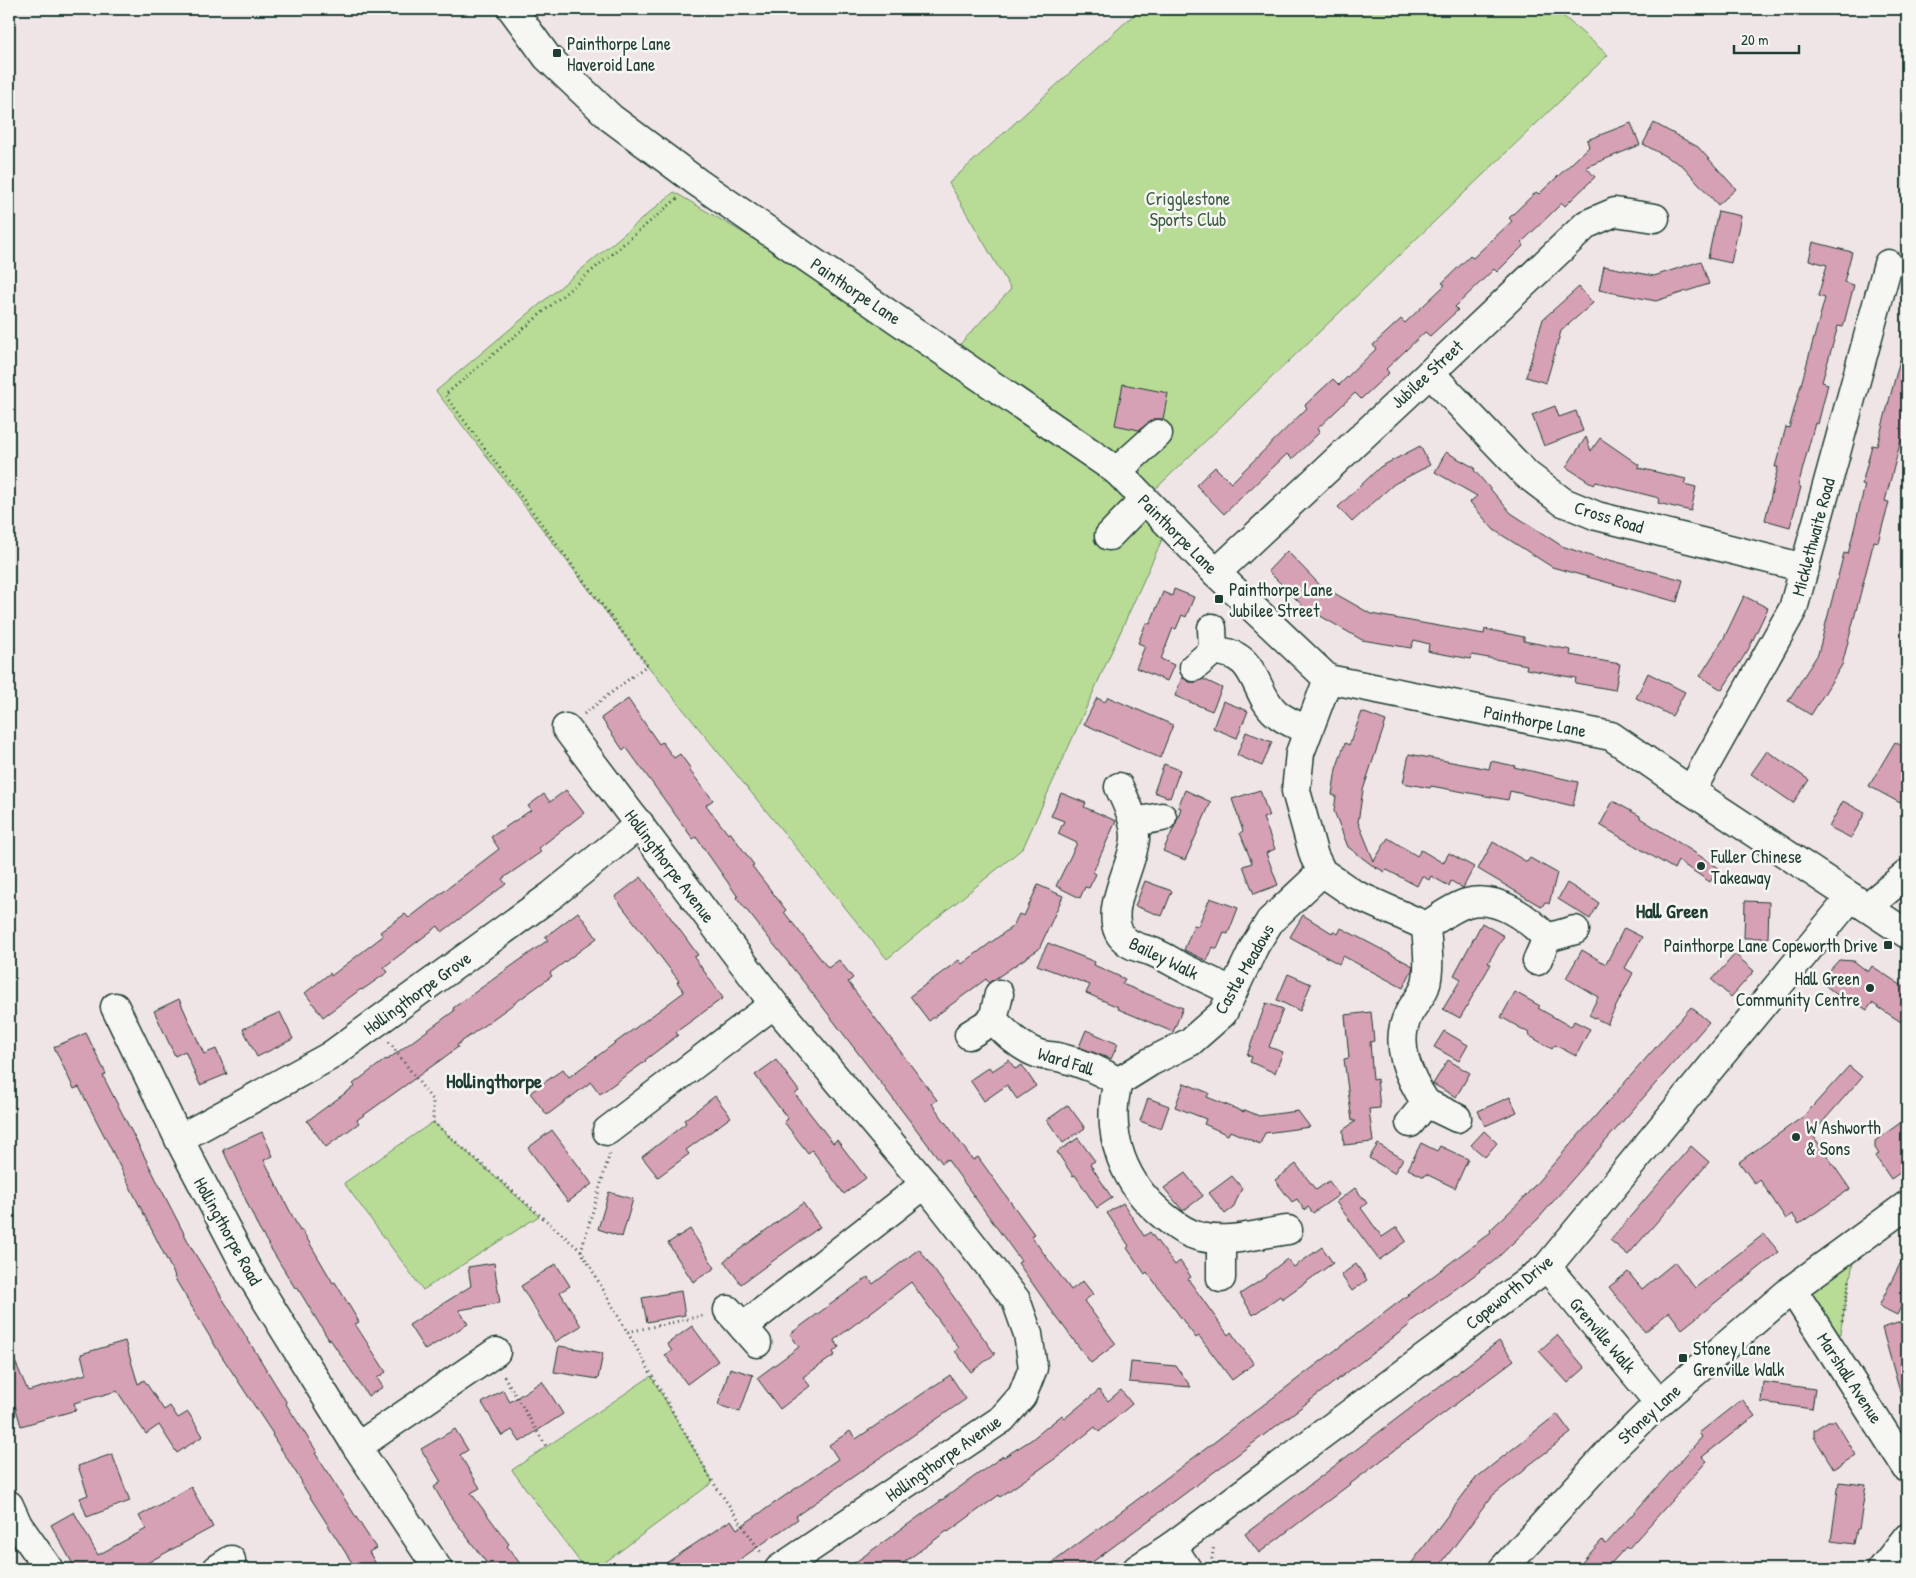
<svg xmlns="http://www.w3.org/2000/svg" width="1916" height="1578" viewBox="0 0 1916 1578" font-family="'Patrick Hand',sans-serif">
<rect width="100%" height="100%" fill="#f0e5e6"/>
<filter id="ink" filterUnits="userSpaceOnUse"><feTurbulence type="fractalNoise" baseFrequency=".02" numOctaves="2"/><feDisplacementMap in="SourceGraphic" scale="10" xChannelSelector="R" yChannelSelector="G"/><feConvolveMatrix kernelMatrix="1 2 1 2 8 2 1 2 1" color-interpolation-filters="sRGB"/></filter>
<g filter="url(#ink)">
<!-- green -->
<g fill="#b8dc96" stroke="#6c8c65">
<path d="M1140,9H1555L1608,55L1144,500L1169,524L1023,848L887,959L647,665L436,391L674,192L950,355L1011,289L949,183Z"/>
<path d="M433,1122L539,1216L423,1290L344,1183Z"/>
<path d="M1857,1241L1836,1355L1792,1289Z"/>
<path d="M651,1376L713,1482L596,1569H585L512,1470Z"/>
</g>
<!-- building -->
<g fill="#d6a0b5" stroke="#1f3d34">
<path d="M1631,123L1640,145L1586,167L1595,177L1565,206L1562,203L1522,242L1524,245L1497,272L1494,269L1455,307L1458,310L1430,336L1425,332L1386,369L1389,373L1361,399L1355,393L1317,429L1320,432L1292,459L1287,454L1224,514L1196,485L1215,467L1231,483L1307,408L1305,405L1333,379L1339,385L1376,349L1373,345L1401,319L1405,323L1445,285L1442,283L1470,256L1473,258L1512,221L1509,218L1536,192L1539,194L1589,147L1587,140Z"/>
<path d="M1654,123L1698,147L1736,189L1718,205L1683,166L1643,144Z"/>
<path d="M1718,211L1741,216L1731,263L1708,258Z"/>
<path d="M1813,242L1852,252L1844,282L1854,285L1843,327L1838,326L1822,382L1828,384L1818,424L1815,423L1798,486L1801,487L1790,527L1765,520L1778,467H1775L1786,427L1789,428L1825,298L1818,296L1827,265L1809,260Z"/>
<path d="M1701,261L1709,284L1656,301L1599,290L1604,266L1654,276Z"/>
<path d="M1579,287L1593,303L1561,331L1546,383L1526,377L1543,319Z"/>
<path d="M1901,356L1907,357V441L1901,440L1885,501L1889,502L1878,542L1874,541L1842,665L1811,715L1788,701L1818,654L1844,553L1848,554L1865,485L1862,484L1872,445L1877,446Z"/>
<path d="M1123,384L1168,393L1163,419H1154L1139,430L1115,425Z"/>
<path d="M1555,406L1559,417L1576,411L1583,431L1544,446L1532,415Z"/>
<path d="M1586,437L1591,451L1600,438L1639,465V468L1686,479L1684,484L1696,487L1691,511L1658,503L1659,498L1596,482L1594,485L1566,467Z"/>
<path d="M1420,446L1430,465L1394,484L1352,522L1338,507L1380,467Z"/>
<path d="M1446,452L1475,468L1474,470L1511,513L1562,546L1605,561L1606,559L1683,580L1677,602L1552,567L1494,530L1470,502L1477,496L1435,472Z"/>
<path d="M1287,551L1320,585L1371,614L1484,634L1485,629L1524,637V641L1571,650L1570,655L1620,664L1615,690L1575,683L1576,678L1526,669L1527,665L1472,655L1471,659L1431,652L1428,651L1429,644L1414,640L1411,648L1362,640L1303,606L1268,571Z"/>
<path d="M1174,589L1194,597L1186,617L1182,615L1176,629L1173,628L1161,659L1174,665L1167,681L1136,668L1145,646L1138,643L1146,623L1150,624L1163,592L1172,596Z"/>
<path d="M1744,596L1768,608L1748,650L1722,690L1700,676L1724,638Z"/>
<path d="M1648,673L1685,692L1672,716L1636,698Z"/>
<path d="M1182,677L1189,682H1197L1203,679L1222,688L1212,711L1175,696Z"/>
<path d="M1108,697L1173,725L1160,758L1084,724L1097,698L1105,702Z"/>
<path d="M628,699L659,744L662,742L674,758L680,754L691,769L690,771L713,800L706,805L728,834L730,832L754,865L752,866L786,910L784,912L828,968L839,960L853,978L848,982L937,1100L932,1104L973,1160L978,1157L1001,1189L1034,1234L1031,1236L1071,1290L1083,1281L1093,1294L1084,1301L1116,1344L1091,1363L1049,1307L1018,1263L1021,1261L947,1159L942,1163L806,985L737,898L738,897L696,837L693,839L626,747L623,750L601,718Z"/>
<path d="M1223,701L1248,711L1237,738L1213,728Z"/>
<path d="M1362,712L1386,721L1363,790L1358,822L1374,861L1388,838L1417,856L1421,850L1443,863L1449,853L1474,867L1463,888L1451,881L1449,886L1431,876L1429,880L1422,876L1417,886L1387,870L1385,872L1376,867L1377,869L1348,847L1334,811L1336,796L1332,795L1336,769L1345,743L1349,745Z"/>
<path d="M1246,732L1272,742L1262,766L1237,755Z"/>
<path d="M1895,742L1907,749V791L1900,803L1869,786Z"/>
<path d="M1767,751L1809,780L1793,803L1751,774Z"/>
<path d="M1409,754L1489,769L1491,761L1515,766L1514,767L1578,782L1573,806L1510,791L1508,800L1431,786L1430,788L1403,783Z"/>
<path d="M1164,764L1180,770L1170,798L1154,792Z"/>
<path d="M566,790L584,813L539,848L541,852L502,879L506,884L442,932L438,926L384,967L388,972L362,990L361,989L323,1017L305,993L330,973L331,976L383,936L380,932L405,914L409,918L499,849L491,837L531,810L528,806L544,794L550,802Z"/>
<path d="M1185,790L1211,802L1185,860L1163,851L1176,823L1181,808L1178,807Z"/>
<path d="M1260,790L1269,816L1263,818L1275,849L1266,853L1278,885L1254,894L1243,866L1252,863L1240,833L1243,831L1232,799Z"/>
<path d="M1061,793L1086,803L1084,807L1116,821L1093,872L1096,874L1089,888L1085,887L1080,898L1056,886L1077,843L1058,834L1064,821L1051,816Z"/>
<path d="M1613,801L1640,816V818L1719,868L1710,882L1678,861L1674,869L1600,825Z"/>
<path d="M1843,801L1865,813L1851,838L1829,827Z"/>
<path d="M1493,842L1527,862L1530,858L1557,873L1549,904L1545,902L1542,907L1478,869Z"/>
<path d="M641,877L698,955L694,957L723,998L676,1032L678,1035L645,1060L646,1061L600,1094L591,1082L547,1115L530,1093L563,1069L569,1077L684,992L677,982L679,981L615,897Z"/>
<path d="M1145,881L1172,891L1162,916L1135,906Z"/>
<path d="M1567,883L1599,903L1590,919L1558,899Z"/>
<path d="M1038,885L1063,896L1039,949L995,979L989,983L986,979L929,1021L910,996L959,960L962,964L1013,926L1019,914L1024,916Z"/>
<path d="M1210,898L1238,908L1228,934L1224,933L1217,949L1213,947L1207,961L1184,950L1194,925L1198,926Z"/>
<path d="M1745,901L1769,902L1768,938H1744Z"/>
<path d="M578,912L597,938L550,973L552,976L457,1045L458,1047L442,1059L357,1120L359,1123L326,1147L307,1121L355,1086L353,1084L386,1059L387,1060L454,1011L453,1008L548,940L545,937Z"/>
<path d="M1303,915L1332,933L1333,931L1338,934L1341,928L1413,966L1412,970L1403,988L1343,956L1339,964L1290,937Z"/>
<path d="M1482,923L1504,936L1488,963L1491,964L1460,1018L1443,1009L1461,979L1454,975Z"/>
<path d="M1624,928L1642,937L1625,968L1633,973L1607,1024L1589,1015L1598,997L1566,978L1582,950L1606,964Z"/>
<path d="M1048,943L1095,962L1094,965L1125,979L1122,984L1183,1008L1173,1032L1118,1009V1007L1086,993L1090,985L1037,965Z"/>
<path d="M1735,954L1754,971L1731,997L1712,980Z"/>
<path d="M1839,960L1854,961L1868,972L1872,966L1907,989V1026L1872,1003L1867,1010L1850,999L1847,1003L1820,981Z"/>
<path d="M1288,974L1311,984L1300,1011L1277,1000Z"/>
<path d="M1515,992L1540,1006L1538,1008L1571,1027L1574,1021L1590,1029L1576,1056L1555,1045L1552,1049L1528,1035L1529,1033L1501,1017Z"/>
<path d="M179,999L204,1054L216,1049L227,1074L200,1085L185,1051L175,1056L154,1011Z"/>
<path d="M1266,1003L1283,1009L1269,1047L1283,1052L1275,1073L1250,1062L1252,1057L1247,1055Z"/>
<path d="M1691,1007L1709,1022L1538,1219L1494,1261L1410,1322L1411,1324L1287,1418L1083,1569H1044L1204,1450L1491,1232L1490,1230L1520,1202Z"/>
<path d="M280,1012L293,1039L257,1057L243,1029Z"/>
<path d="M1371,1012L1374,1041L1370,1042L1373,1080L1377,1079L1380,1108L1369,1109L1373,1142L1344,1145L1343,1130L1356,1121H1352L1344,1059L1349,1058L1345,1015Z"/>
<path d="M1086,1030L1118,1044L1111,1059L1079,1047Z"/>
<path d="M1444,1031L1468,1045L1459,1061L1434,1047Z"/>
<path d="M86,1033L106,1074L103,1076L192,1249L287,1403L286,1404L317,1452L315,1453L376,1548L369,1552L379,1569H356L301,1483L302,1482L272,1435L273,1434L219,1352L174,1277L175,1276L106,1139L79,1087L74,1089L54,1047Z"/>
<path d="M776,1060L799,1091L795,1094L833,1143L837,1140L866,1178L844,1194L812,1150L808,1153L784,1122L788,1119L755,1075Z"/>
<path d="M1009,1060L1015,1069L1022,1065L1036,1086L1017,1099L1007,1085L984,1101L970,1080L989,1067L992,1071Z"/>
<path d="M1448,1060L1470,1073L1456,1097L1433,1084Z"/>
<path d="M1849,1066L1862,1077L1812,1134L1850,1189L1799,1224L1792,1214L1786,1219L1760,1180L1755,1184L1739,1162L1804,1116Z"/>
<path d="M1184,1083L1209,1093L1207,1097L1244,1112L1245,1110L1259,1116L1298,1111L1310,1127L1265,1133L1260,1144L1230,1131L1228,1135L1204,1124L1206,1119L1175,1107Z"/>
<path d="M715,1096L731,1117L686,1150L689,1154L658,1177L642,1157L686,1123L684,1120Z"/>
<path d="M1510,1097L1517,1112L1485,1126L1478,1111Z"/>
<path d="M1148,1098L1169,1106L1161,1129L1140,1121Z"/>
<path d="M1068,1105L1085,1128L1063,1143L1047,1120Z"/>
<path d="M1907,1118V1168L1891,1179L1875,1156L1879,1154L1875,1148V1141Z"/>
<path d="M552,1130L592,1184L568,1202L528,1148Z"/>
<path d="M1484,1131L1497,1143L1485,1157L1471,1145Z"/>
<path d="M262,1132L273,1156L264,1160L300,1231L302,1230L333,1283L335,1282L359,1322L355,1324L386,1372L377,1378L383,1387L368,1396L330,1339L329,1340L297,1287L295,1288L259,1229L223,1150Z"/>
<path d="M1078,1138L1095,1161L1090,1164L1112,1198L1097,1208L1075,1175L1073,1176L1057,1152Z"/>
<path d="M1421,1143L1437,1151L1440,1146L1468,1159L1455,1188L1426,1174L1424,1177L1408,1169Z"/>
<path d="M1378,1144L1403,1159L1394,1173L1369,1158Z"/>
<path d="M1691,1146L1709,1162L1628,1255L1610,1240Z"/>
<path d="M1296,1164L1316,1190L1329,1181L1339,1195L1313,1213L1308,1207L1304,1210L1297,1199L1292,1202L1275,1180Z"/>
<path d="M1185,1173L1203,1196L1183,1211L1164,1188Z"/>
<path d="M1232,1176L1242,1188L1233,1208L1225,1214L1209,1193Z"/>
<path d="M1355,1188L1367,1203L1361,1208L1382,1237L1397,1227L1406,1241L1379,1260L1336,1202Z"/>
<path d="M609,1192L633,1199L622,1237L598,1229Z"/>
<path d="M803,1203L820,1227L741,1284L724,1261Z"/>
<path d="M1123,1203L1144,1236L1150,1232L1175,1265L1180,1261L1191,1277L1188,1279L1228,1335L1231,1332L1254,1364L1232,1380L1199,1336L1196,1338L1147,1272L1145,1274L1127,1248L1129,1246L1107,1213Z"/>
<path d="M690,1229L715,1268L693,1282L668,1243Z"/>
<path d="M1764,1234L1779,1252L1682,1329L1669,1312L1645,1332L1609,1287L1628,1272L1642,1289L1675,1262L1695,1288Z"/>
<path d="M1322,1247L1333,1263L1282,1299L1280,1296L1253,1315L1240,1294L1266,1277L1265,1276L1287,1259L1294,1267Z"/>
<path d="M919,1249L995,1354L971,1372L955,1351L959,1348L911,1282L834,1340L839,1347L833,1352L835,1355L803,1377L810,1386L780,1409L757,1378L799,1347L790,1334L868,1277L873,1284Z"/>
<path d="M1907,1250V1294L1897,1315L1879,1306Z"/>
<path d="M494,1263L500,1303L459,1310L468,1324L425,1350L409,1325L471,1286L468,1267Z"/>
<path d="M556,1264L570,1286L560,1292L581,1326L555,1342L521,1286Z"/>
<path d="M1356,1264L1367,1280L1352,1291L1341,1275Z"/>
<path d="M681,1291L685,1315L647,1322L642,1298Z"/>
<path d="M1901,1322L1907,1344V1398L1902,1399L1882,1328Z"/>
<path d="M692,1326L718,1361L687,1384L665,1355L672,1351L667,1344Z"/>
<path d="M1557,1335L1585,1368L1568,1383L1539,1351Z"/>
<path d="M125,1341L138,1384L144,1380L164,1410L170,1406L178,1418L188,1412L203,1436L177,1453L159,1425L146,1434L117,1391L74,1403L76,1410L21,1426L9,1385V1350H10L28,1391L86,1374L81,1354Z"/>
<path d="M1499,1341L1514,1360L1259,1553L1245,1534Z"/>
<path d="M559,1346L603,1353L598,1379L554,1372Z"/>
<path d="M1131,1362L1176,1366L1191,1387L1129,1382Z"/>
<path d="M730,1368L753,1375L740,1412L718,1405Z"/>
<path d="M950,1375L966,1399L796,1516L798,1519L726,1569H657L731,1520L737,1529L838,1459L829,1445L850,1431L856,1439Z"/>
<path d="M542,1381L563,1414L520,1442L512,1430L502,1436L482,1403L503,1390L510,1402Z"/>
<path d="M1763,1382L1815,1389L1812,1409L1761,1402Z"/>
<path d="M1099,1390L1108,1401L1121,1390L1132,1404L1099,1432L1095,1427L1059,1456L1000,1497L999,1495L948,1532L947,1531L895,1569H846L1003,1456L1004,1457L1031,1440L1062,1415L1065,1418Z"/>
<path d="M1742,1399L1755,1416L1702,1457L1707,1461L1628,1549L1626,1547L1606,1569H1576L1602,1540L1606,1544L1702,1437L1699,1433Z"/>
<path d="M1557,1414L1571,1433L1524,1469L1525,1470L1493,1495L1437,1569H1407L1476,1478Z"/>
<path d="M1828,1421H1835L1856,1455L1834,1469L1814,1437V1430Z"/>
<path d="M455,1429L468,1450L460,1455L480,1488L471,1493L509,1544L507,1546L524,1569H491L449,1513L434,1487L441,1482L421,1449Z"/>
<path d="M112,1454L130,1501L87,1517L80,1498L88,1495L78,1466Z"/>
<path d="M1839,1482L1866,1485L1859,1529H1857L1854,1544L1831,1541Z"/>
<path d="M191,1487L213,1527L136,1569H73L75,1568L51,1525L74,1512L98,1555L146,1529L139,1516Z"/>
</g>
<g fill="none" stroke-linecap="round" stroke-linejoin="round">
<defs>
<g id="minor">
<path d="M512,9L547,57L611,118L697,182L1117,471L1216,573L1328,679L1611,736L1691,791L1907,934"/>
<path d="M1430,373L1526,474L1563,502L1597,516L1805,568"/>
<path d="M1117,471L1158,434"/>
<path d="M1109,536L1144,500"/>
<path d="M1216,573L1430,373L1587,224L1615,212L1655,218"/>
<path d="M1213,651C1259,652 1252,692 1276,713C1285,721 1297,725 1307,730"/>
<path d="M1194,667L1213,651L1212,628"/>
<path d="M1328,679L1300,753L1296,791L1314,856L1322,872L1354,894L1426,926"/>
<path d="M566,728L774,1004L925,1184L1016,1300L1028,1334L1033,1368L1022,1396L1002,1419L779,1569"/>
<path d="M1119,787C1127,804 1135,819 1135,838C1134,866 1099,918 1125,940C1133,948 1143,948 1153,952C1163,956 1171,961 1180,966C1197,975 1215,983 1232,991"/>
<path d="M1691,791L1793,609L1888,264"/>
<path d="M1134,822L1162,817"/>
<path d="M1867,907L1907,874"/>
<path d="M1426,926C1427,945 1431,968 1425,987C1421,997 1414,1004 1409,1013C1393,1044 1409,1077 1426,1103"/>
<path d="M1426,926C1439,918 1453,907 1467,903C1497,895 1528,918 1547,938"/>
<path d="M1537,961L1547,938L1575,930"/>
<path d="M115,1007L179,1139L247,1269L357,1447L438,1569"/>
<path d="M993,1020C1006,1033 1021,1048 1039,1054C1045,1056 1052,1056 1058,1057C1079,1062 1100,1070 1118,1082"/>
<path d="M969,1035L993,1020L999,994"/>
<path d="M1410,1123L1426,1103L1457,1118"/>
<path d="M607,1131L774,1004"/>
<path d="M179,1139L330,1056L552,895L640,824"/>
<path d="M1288,1230C1260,1233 1229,1244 1201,1237C1187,1234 1176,1226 1165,1217C1124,1185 1104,1134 1118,1082L1150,1062L1190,1042L1223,1013L1255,945L1270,921L1322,872"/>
<path d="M1221,1240V1278"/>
<path d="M1547,1267L1659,1403"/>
<path d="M1792,1289L1907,1468"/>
<path d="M728,1310L757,1343"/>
<path d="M743,1327L925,1184"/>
<path d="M357,1447L496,1352"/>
<path d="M9,1505L18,1525L49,1569"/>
<path d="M1172,1546L1187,1569"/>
<path d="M217,1569L231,1560"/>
<path d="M1137,1569L1172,1546L1547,1267L1851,897"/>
<path d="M1503,1569L1615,1446L1659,1403L1792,1289L1907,1205"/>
<path d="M1882,1569L1907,1537"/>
</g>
</defs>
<!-- minor casing -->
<use href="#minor" stroke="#1f3d34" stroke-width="31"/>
<!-- path -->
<g stroke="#1f3d34" stroke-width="3" stroke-dasharray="1 4" stroke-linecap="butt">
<path d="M1901,245L1907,239"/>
<path d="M584,714L647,665L445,395L679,197"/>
<path d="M389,1042L433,1101V1122L581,1251L713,1482L762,1554"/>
<path d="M581,1251L610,1153"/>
<path d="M1842,1321L1850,1278"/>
<path d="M628,1332L706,1315"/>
<path d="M504,1376L546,1446"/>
<path d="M1211,1564L1214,1545"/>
</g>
<!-- minor -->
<use href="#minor" stroke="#f6f6f2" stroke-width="28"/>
</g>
</g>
<!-- markers -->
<g fill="#1f3d34" stroke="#f6f6f2" stroke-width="2">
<rect x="552" y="48" width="10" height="10" rx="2.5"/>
<rect x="1214" y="594" width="10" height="10" rx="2.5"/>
<circle cx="1701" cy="866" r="5"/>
<rect x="1883" y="940" width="10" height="10" rx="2.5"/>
<circle cx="1870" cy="988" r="5"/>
<circle cx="1796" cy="1137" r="5"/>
<rect x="1678" y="1353" width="10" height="10" rx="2.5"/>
</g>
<g text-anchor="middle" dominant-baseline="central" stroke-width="5" stroke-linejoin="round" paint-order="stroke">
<!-- poi labels -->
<g font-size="18" fill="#1f3d34" stroke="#f6f6f2" text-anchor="start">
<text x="567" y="43">Painthorpe Lane<tspan x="567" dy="21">Haveroid Lane</tspan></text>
<text x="1229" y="589">Painthorpe Lane<tspan x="1229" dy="21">Jubilee Street</tspan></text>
<text x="1711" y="856">Fuller Chinese<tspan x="1711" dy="21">Takeaway</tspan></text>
<text x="1878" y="945" text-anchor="end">Painthorpe Lane Copeworth Drive</text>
<text x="1860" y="978" text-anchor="end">Hall Green<tspan x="1860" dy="21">Community Centre</tspan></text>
<text x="1806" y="1127">W Ashworth<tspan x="1806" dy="21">&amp; Sons</tspan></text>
<text x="1693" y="1348">Stoney Lane<tspan x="1693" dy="21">Grenville Walk</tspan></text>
</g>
<!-- park labels -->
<g font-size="18" fill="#3e5d48" stroke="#f6f6f2">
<text x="1188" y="198">Crigglestone<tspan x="1188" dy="21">Sports Club</tspan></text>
</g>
<!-- street labels -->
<g font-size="18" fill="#1f3d34" stroke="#f6f6f2">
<text transform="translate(856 291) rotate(34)">Painthorpe Lane</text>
<text transform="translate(1427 374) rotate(-43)">Jubilee Street</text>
<text transform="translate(1609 517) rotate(17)">Cross Road</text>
<text transform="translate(1178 534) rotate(45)">Painthorpe Lane</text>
<text transform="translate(1813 537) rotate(-75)">Micklethwaite Road</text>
<text transform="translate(1535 721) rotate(11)">Painthorpe Lane</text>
<text transform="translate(670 866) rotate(53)">Hollingthorpe Avenue</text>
<text transform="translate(1164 958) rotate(26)">Bailey Walk</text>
<text transform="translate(1244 969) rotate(-60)">Castle Meadows</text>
<text transform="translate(417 993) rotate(-36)">Hollingthorpe Grove</text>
<text transform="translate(1066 1061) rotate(17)">Ward Fall</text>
<text transform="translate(228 1231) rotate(61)">Hollingthorpe Road</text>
<text transform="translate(1509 1292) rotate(-39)">Copeworth Drive</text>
<text transform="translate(1603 1335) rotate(50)">Grenville Walk</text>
<text transform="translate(1850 1378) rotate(57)">Marshall Avenue</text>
<text transform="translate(1649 1414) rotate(-43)">Stoney Lane</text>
<text transform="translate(943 1458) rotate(-35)">Hollingthorpe Avenue</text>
</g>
<!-- quarter labels -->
<g font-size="20" font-weight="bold" fill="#1f3d34" stroke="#f6f6f2">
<text x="1672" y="910">Hall Green</text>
<text x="494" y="1080">Hollingthorpe</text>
</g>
</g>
<!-- margin -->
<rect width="1916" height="1578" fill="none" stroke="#f6f6f2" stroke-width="30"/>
<rect x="15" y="15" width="1886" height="1548" fill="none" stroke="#1f3d34" stroke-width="2" filter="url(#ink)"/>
<!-- scale -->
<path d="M1734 45v8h65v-8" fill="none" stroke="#1f3d34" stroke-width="2.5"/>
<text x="1741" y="45" font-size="15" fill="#1f3d34" stroke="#f6f6f2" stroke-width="4" paint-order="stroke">20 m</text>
</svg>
